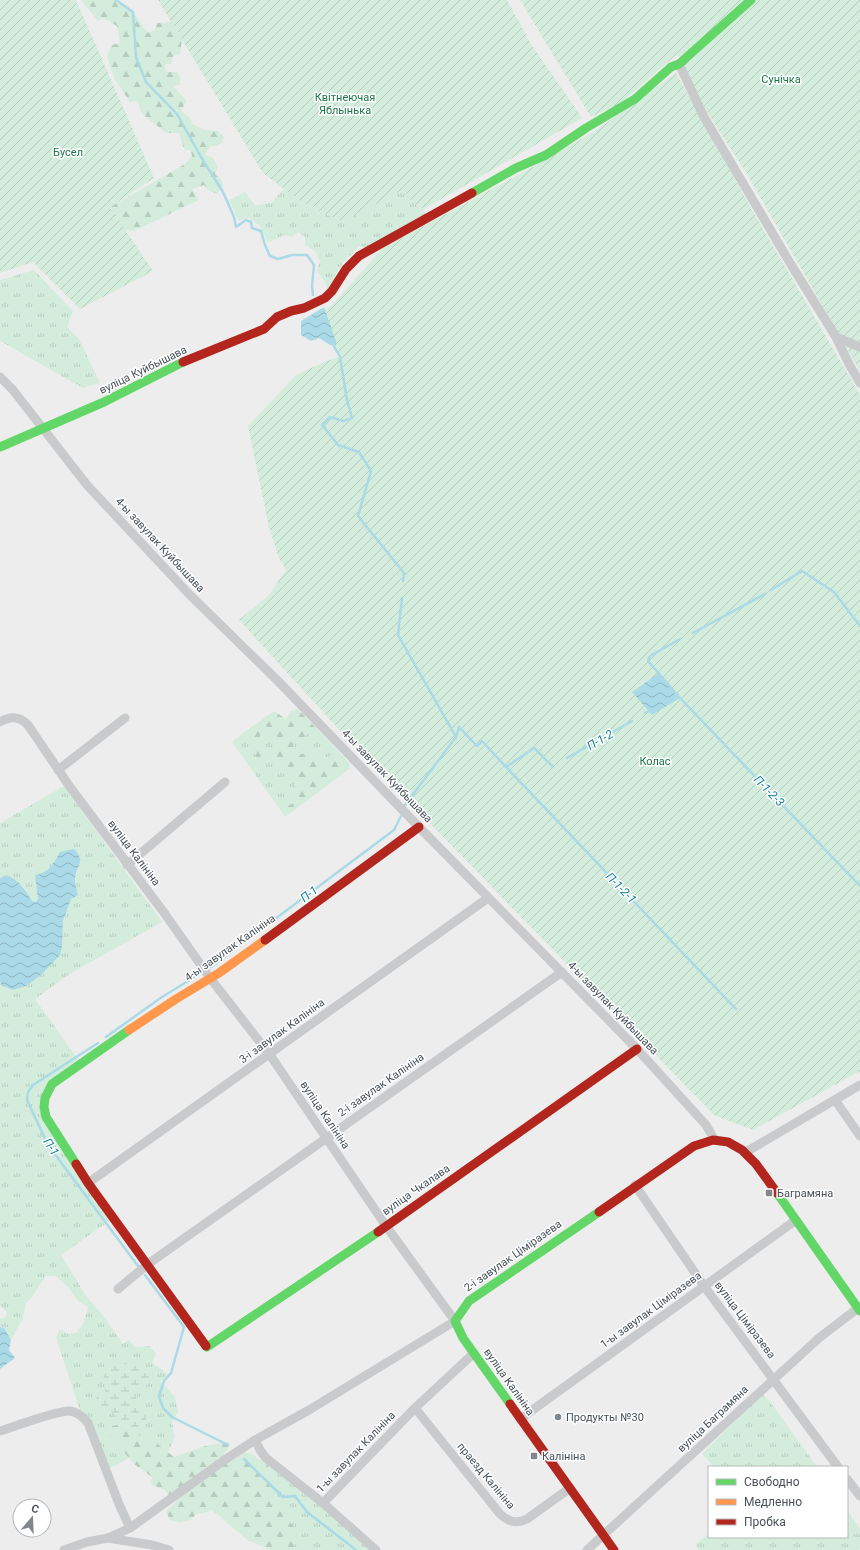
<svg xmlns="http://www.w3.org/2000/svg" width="860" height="1550" viewBox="0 0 860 1550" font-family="Roboto,sans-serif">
<defs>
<pattern id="grass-tufts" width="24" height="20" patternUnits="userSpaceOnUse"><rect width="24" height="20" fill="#d3ecdc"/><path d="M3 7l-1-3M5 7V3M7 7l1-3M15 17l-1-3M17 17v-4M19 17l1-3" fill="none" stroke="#b6ccbf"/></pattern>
<pattern id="forest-firs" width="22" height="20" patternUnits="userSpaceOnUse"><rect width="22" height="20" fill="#d3ecdc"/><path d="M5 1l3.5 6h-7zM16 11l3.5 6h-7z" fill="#b6ccbf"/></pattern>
<pattern id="wetland-marsh" width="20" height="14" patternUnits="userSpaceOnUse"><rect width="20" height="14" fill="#d3ecdc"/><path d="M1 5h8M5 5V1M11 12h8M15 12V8" fill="none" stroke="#b6ccbf"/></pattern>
<pattern id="garden-furrows" width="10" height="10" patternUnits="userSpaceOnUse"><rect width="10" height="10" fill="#d3ecdc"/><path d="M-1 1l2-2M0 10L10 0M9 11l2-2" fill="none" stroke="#b6ccbf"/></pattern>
<pattern id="water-waves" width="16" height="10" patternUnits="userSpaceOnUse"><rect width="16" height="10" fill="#aadae7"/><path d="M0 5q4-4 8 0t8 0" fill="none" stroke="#8cb3be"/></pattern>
</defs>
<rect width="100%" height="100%" fill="#eeeded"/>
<!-- grass -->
<g fill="url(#grass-tufts)">
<path d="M284,189L303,203L343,222L402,190L413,202L424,209L425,214L365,249L363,246L358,247C354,254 347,257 342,264C336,272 334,282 327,289L325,281L317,271L320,261L316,252L305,245V237L298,232L292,237L284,235L268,243L260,226L248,217L239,221L229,200L245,192L255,205L271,203Z"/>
<path d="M34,270L73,311L67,327L79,339L100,383L83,388L0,341V280Z"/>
<path d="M265,729L276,742L256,757L270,756L284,769L295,766L292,777L299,794L291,805L279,808L232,742L243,733L249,739H257Z"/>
<path d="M319,731L338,751L324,760L313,759L308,753L296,755L292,743L303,740L307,732L315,734Z"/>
<path d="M64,786L162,922L71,973L35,999L80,1062L51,1082L42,1107L111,1220L61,1255L86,1296L101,1313L123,1344L129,1340L135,1347L150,1346L156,1354L152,1363L168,1374L161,1382L175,1397L178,1412L172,1422L175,1437L168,1452L155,1442L146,1444L135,1431L146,1420L145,1410L136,1404L137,1393L148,1384L138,1365L115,1364L107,1385L103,1410L114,1413L121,1424L112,1426L109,1434L129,1458L110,1468L80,1411L56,1337L60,1329L68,1334L76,1333L83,1324L88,1307L78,1301L68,1287L56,1276H46L32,1297L26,1303L23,1318L11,1340L4,1328L0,1327V1319L5,1318L7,1312L0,1306V981L1,985L62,946L63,921L71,899L78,895L75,878L81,862L60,852C54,863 49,873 35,875L38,899L36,902L32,901L24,887L6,876L0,878V823Z"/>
<path d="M762,1394L769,1400L817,1467H714L702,1454Z"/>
<path d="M269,1465L321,1506L371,1550H292L295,1547L270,1504L276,1495Z"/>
<path d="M847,1510L860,1528V1548L859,1550H699L695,1545L709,1533V1537H847Z"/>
</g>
<!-- forest -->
<g fill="url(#forest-firs)">
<path d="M81,0H116L133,12L148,33L155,30L157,23L172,22L182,39L180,54L173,56L171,64H165L166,72H177L181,79L179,85L173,86L187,101L181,110L190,118L192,124L205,130L218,131L224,137L222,143L216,146H210L205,155L213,158L218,167L215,174L221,179L223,185L217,194L208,190L204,185L192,189L199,200L134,231L117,229L105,210L185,164L192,156L191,151L184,149L179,133H166L142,114L138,101L130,102L114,78L107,56L112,45L120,43L117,26L102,18L98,21Z"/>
<path d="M298,709L319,731L315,734L307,732L303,740L292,743L296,755L308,753L313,759L324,760L338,751L350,764L349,769L285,817L279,808L291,805L299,794L291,777L295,766L284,769L270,756L256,757L253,751L258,746L268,748L276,742L265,730L257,739H249L243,733L274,711L286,719L291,711Z"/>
<path d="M121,1424L135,1431L146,1443L155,1442L174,1457L208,1445L228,1442L230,1445L224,1455L200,1472L205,1479L226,1464L246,1452L252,1453C260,1465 267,1454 272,1477L282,1479L286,1489L282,1495H276L270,1504L280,1509L297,1531L295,1547L292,1550H271L249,1541L213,1511L196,1514C190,1523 180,1523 170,1520L166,1511L176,1502L164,1490L151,1484L152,1477L134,1464L109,1434L112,1426Z"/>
</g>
<!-- wetland -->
<path fill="url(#wetland-marsh)" d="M115,1364L138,1365L150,1375L148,1384L137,1393L136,1404L145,1410L146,1420L135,1431L121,1424L114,1413L103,1410L95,1404L97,1395L105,1392L106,1385L102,1383L106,1370Z"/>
<!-- garden -->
<g fill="url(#garden-furrows)">
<path d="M0,0H76L154,178L110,207L153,271L80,309L33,262L0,273Z"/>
<path d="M158,0H507L531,44L582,118L424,209L413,202L402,190L343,222L303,203L263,173Z"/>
<path d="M520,0H860V371L747,174L704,107L680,57L676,55L621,103L591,117Z"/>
<path d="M676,73L752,210L860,395V1071L753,1130L714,1115L346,737L239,620L269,595L286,570L279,558L269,527L248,426L296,375L326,361L340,357L316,317L332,305L383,248L531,168L595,131Z"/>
</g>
<!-- water -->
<g fill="url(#water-waves)">
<path d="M324,307L337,344L330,345L319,338L311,341L301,335V321Z"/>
<path d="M658,674L680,698L652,715L632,692Z"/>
<path d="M74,849C87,862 76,865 75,879C75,884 77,890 78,895L71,899L63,921L62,946L60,955L42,974L26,986L13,990L1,985L0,981V878L6,875C19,880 25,889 32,901L36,902L38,899L35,875C49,873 54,863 60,852Z"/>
<path d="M0,1327L4,1328L11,1340L9,1350L15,1358L0,1369Z"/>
</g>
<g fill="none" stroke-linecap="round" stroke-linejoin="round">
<!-- stream -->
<g stroke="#aadae7" stroke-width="2.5">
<path d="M116,0L133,12L136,57L146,82L177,114L201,157L223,192L234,217L236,227L246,220L251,222L252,228L261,231L265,245L270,256L278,259L292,255H307L314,265L312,286L313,295"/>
<path d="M332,343L340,357L347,400L352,418L343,421L330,417L322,425L338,445L359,452L371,471L358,516L404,573L403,581"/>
<path d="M771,590L802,571L834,592L860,626"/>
<path d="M402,598L398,635L456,737L405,805"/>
<path d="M693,633L765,594"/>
<path d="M680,639L650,656L648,661L680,698L860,886"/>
<path d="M645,713L651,710"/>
<path d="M456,737L459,727L477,746L482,741L506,767L534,748L553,767"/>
<path d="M567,758L632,721"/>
<path d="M506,767L736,1009"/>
<path d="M211,967L394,830L401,816"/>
<path d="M106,1037L162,997L198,975"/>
<path d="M98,1043L33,1085L28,1092L27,1100L48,1145L138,1266"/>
<path d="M145,1275L184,1327L171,1373L164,1381L159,1396L163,1408L172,1417L228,1445"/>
<path d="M244,1459L283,1497L295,1496L307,1512L356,1550"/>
</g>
<!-- street -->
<g stroke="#c8cacc" stroke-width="9">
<path d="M679,64L704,117L790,263L836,337L849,364L860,383"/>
<path d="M836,337L860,347"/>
<path d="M0,377L13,390L87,485L189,594L278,681L419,827L637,1049L706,1125L714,1139"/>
<path d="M0,722C10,716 19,716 28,725L70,787L165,914L210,978L270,1055L386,1226L455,1321L309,1410L255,1440L226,1459L130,1528L108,1538"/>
<path d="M58,770L125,718"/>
<path d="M127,865L225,782"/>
<path d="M835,1100L860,1136"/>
<path d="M746,1152L860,1085"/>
<path d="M88,1183L488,898"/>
<path d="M635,1185L704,1286L838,1467"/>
<path d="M118,1289L148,1264L562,972"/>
<path d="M415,1408L500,1514C509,1522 516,1524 527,1519L570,1488"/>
<path d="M520,1419L796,1220"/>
<path d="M0,1431C14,1427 57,1410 70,1411C78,1412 83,1417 88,1423L119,1504L130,1528"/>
<path d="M255,1440L260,1450L266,1458L323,1503L415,1408L474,1353"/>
<path d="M847,1479L860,1496"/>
<path d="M323,1503L376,1550"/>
<path d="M64,1550L87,1542L108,1538L152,1545L169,1550"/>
<path d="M587,1550L819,1338L858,1308"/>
</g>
<!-- fast -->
<g stroke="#63d668" stroke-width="9">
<path d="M472,193L516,168L546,155L586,128L635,99L671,67L679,64L751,0"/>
<path d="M0,447L104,402L183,362"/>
<path d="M76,1164L46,1117L44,1107L45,1098L52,1084L129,1030"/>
<path d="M777,1193L860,1311"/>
<path d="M206,1346L207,1347L378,1232"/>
<path d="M510,1404L463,1338L455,1321L469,1301L599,1212"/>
</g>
<!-- slow -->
<path stroke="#ff974d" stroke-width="9" d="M129,1030L176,999L219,973L265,940"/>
<!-- jam -->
<g stroke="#b3261e" stroke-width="9">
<path d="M183,362L264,329L277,317L291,311L304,308L325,298L332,291L346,269L359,256L472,193"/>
<path d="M265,940L419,827"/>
<path d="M76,1164L88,1183L206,1346"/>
<path d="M599,1212L694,1146L713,1140L728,1142L742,1150L756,1164L777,1193"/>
<path d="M378,1232L637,1049"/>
<path d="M510,1404L614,1550"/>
</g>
</g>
<!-- markers -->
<g fill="#81878c" stroke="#fff" stroke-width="1.5">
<rect x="765" y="1189" width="8" height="8" rx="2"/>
<circle cx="558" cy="1417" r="4"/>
<rect x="530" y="1452" width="8" height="8" rx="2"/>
</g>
<g text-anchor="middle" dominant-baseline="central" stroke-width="3" stroke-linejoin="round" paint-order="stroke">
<!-- park labels -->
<g font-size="11" fill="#1d7448" stroke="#fff">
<text x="781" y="79">Сунічка</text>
<text x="345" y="97">Квітнеючая<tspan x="345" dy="13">Яблынька</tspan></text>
<text x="68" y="152">Бусел</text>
<text x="655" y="761">Колас</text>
</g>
<!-- street labels -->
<g font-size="11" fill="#465058" stroke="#fff">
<text transform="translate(143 370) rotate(-26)">вуліца Куйбышава</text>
<text transform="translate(160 545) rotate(47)">4-ы завулак Куйбышава</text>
<text transform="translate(387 776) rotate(46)">4-ы завулак Куйбышава</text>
<text transform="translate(134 853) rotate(53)">вуліца Калініна</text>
<text transform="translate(230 948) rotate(-35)">4-ы завулак Калініна</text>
<text transform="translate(613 1008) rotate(46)">4-ы завулак Куйбышава</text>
<text transform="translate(282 1031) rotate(-36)">3-і завулак Калініна</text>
<text transform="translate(381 1085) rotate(-35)">2-і завулак Калініна</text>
<text transform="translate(325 1115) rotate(56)">вуліца Калініна</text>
<text transform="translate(416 1190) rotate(-35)">вуліца Чкалава</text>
<text transform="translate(513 1256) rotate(-35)">2-і завулак Ціміразева</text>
<text transform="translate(651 1310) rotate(-36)">1-ы завулак Ціміразева</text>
<text transform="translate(745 1320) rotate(53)">вуліца Ціміразева</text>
<text transform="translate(509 1382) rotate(55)">вуліца Калініна</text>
<text transform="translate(713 1419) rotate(-43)">вуліца Баграмяна</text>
<text transform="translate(356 1452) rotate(-46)">1-ы завулак Калініна</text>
<text transform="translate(486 1476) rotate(50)">праезд Калініна</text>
</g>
<!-- poi labels -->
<g font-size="11" fill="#465058" stroke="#fff" text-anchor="start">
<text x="777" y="1193">Баграмяна</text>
<text x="566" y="1417">Продукты №30</text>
<text x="542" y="1456">Калініна</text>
</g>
<!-- water labels -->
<g font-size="12" font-style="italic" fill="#16809c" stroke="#fff">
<text transform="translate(600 740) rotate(-30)">П-1-2</text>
<text transform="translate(769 791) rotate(46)">П-1-2-3</text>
<text transform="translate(621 888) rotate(46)">П-1-2-1</text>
<text transform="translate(309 894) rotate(-37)">П-1</text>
<text transform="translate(51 1147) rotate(57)">П-1</text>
</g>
</g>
<!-- legend -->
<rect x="708" y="1466" width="140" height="72" fill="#ffffff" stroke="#b5b9bc"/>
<rect x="716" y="1479" width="20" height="6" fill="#63d668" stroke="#b5b9bc"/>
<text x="744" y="1486" font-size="12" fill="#465058">Свободно</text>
<rect x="716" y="1499" width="20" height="6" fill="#ff974d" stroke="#b5b9bc"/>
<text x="744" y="1506" font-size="12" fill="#465058">Медленно</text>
<rect x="716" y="1519" width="20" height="6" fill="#b3261e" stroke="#b5b9bc"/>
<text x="744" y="1526" font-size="12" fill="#465058">Пробка</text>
<!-- north arrow -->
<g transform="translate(32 1518) rotate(19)"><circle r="19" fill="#ffffff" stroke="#b5b9bc"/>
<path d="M0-3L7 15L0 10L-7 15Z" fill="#81878c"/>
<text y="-6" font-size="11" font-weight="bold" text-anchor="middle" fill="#465058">С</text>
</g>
</svg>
